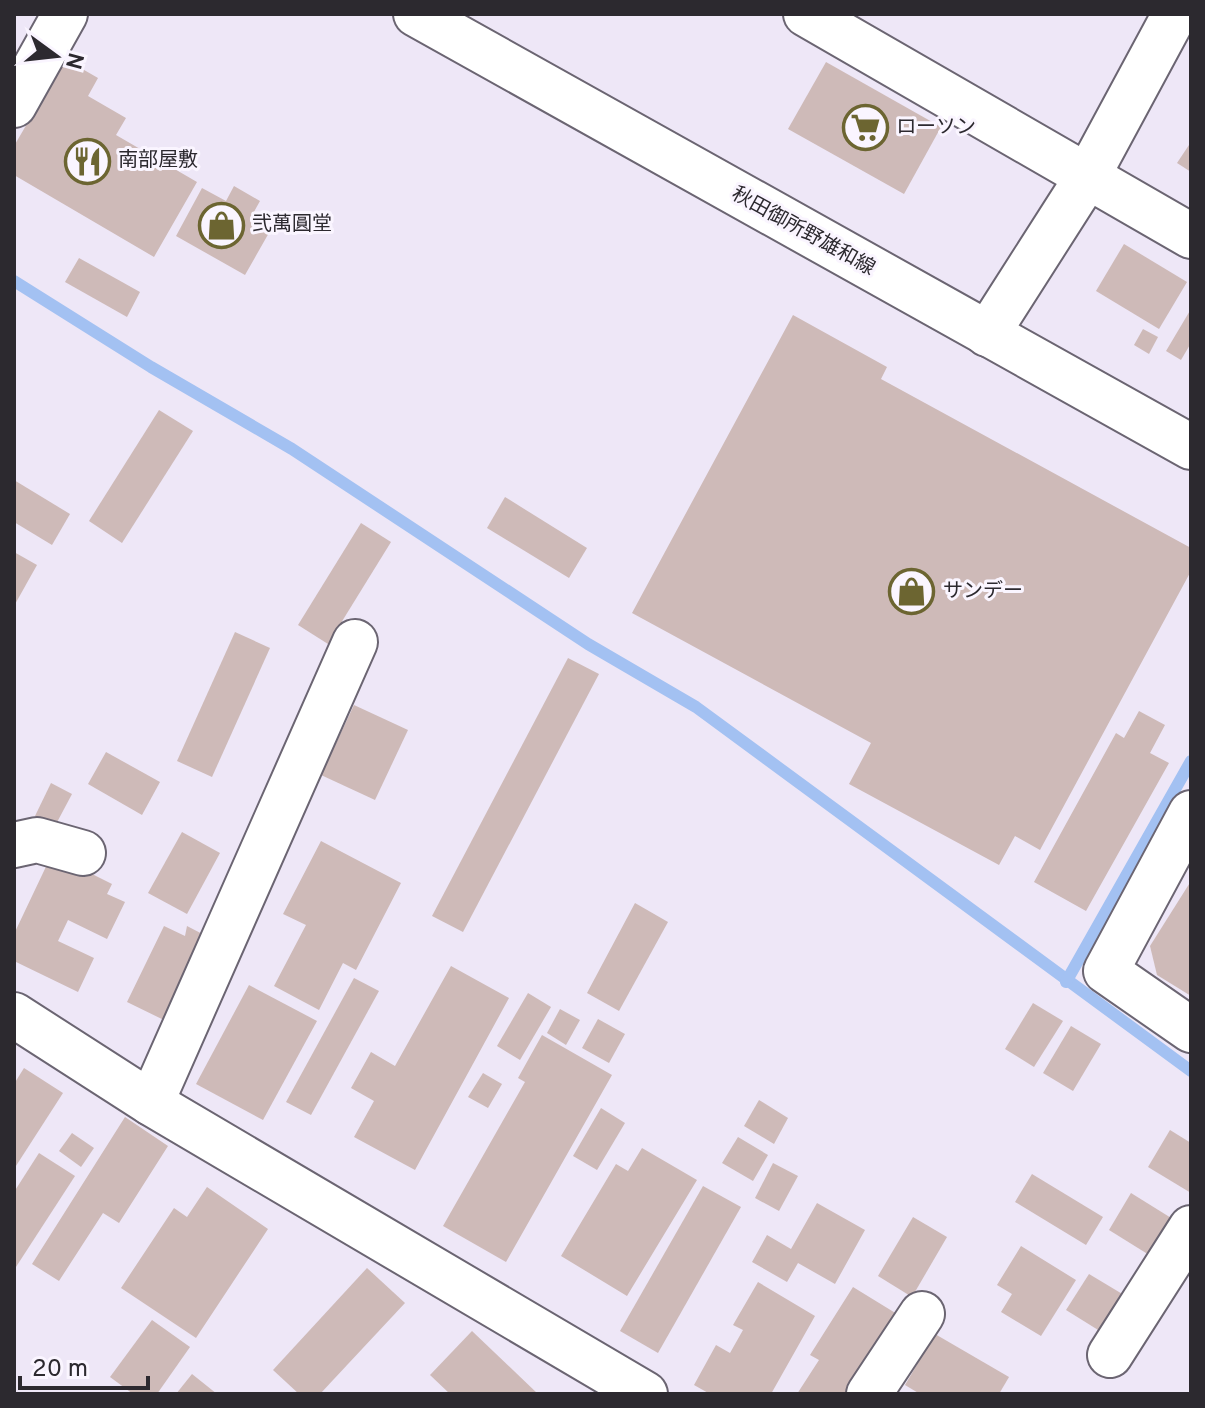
<svg xmlns="http://www.w3.org/2000/svg" width="1205" height="1408" viewBox="0 0 1205 1408" font-family="Overpass,'Noto Sans JP',sans-serif">
<rect width="100%" height="100%" fill="#eee7f7"/>
<g fill="none" stroke-linecap="round" stroke-linejoin="round">
<!-- stream -->
<g stroke="#a3c1f2" stroke-width="12">
<path d="M14,281L151,367L292,449L588,644L696,707L1191,1071"/>
<path d="M1066,982L1191,761"/>
</g>
</g>
<!-- building -->
<g fill="#cebab8">
<path d="M65,59L98,78L88,96L126,118L116,135L197,182L154,257L14,175V146Z"/>
<path d="M826,62L941,127L904,194L788,129Z"/>
<path d="M1191,142V172L1177,163Z"/>
<path d="M234,186L260,201L250,219L270,231L245,275L176,236L202,188L226,201Z"/>
<path d="M1124,244L1187,282L1159,329L1096,291Z"/>
<path d="M79,258L140,292L127,317L65,282Z"/>
<path d="M1191,309V343L1181,360L1166,351Z"/>
<path d="M793,315L887,367L881,379L1191,548V571L1040,850L1015,836L999,865L849,784L871,743L632,613Z"/>
<path d="M1143,329L1158,337L1149,354L1134,345Z"/>
<path d="M159,410L193,431L122,543L89,521Z"/>
<path d="M14,480L70,514L52,545L14,522Z"/>
<path d="M505,497L587,548L569,578L487,528Z"/>
<path d="M361,523L391,542L328,644L298,625Z"/>
<path d="M14,552L37,565L14,606Z"/>
<path d="M235,632L270,648L212,777L177,761Z"/>
<path d="M568,658L599,674L463,932L432,916Z"/>
<path d="M354,705L408,730L375,800L321,775Z"/>
<path d="M1139,711L1165,725L1150,753L1169,763L1086,911L1034,882L1116,733L1124,738Z"/>
<path d="M106,752L160,782L142,815L88,784Z"/>
<path d="M51,783L72,794L55,826L35,816Z"/>
<path d="M182,832L220,853L187,914L148,893Z"/>
<path d="M321,841L401,883L356,970L343,963L319,1010L274,986L306,925L283,914Z"/>
<path d="M52,854L112,884L107,894L125,902L107,939L68,920L58,941L94,958L78,992L14,961V934Z"/>
<path d="M1191,881V996L1157,975L1150,946Z"/>
<path d="M635,903L668,922L619,1011L587,993Z"/>
<path d="M164,926L185,936L187,926L212,939L170,1023L127,1002Z"/>
<path d="M451,966L509,998L415,1170L354,1137L374,1101L351,1088L371,1052L395,1066Z"/>
<path d="M354,978L379,991L311,1115L286,1102Z"/>
<path d="M249,985L317,1021L263,1120L196,1084Z"/>
<path d="M528,993L551,1007L520,1060L497,1046Z"/>
<path d="M1033,1003L1063,1021L1034,1067L1005,1049Z"/>
<path d="M560,1009L580,1020L566,1045L547,1033Z"/>
<path d="M598,1019L625,1034L609,1063L582,1048Z"/>
<path d="M1071,1026L1101,1044L1073,1091L1043,1073Z"/>
<path d="M542,1035L612,1075L506,1262L443,1226L525,1082L518,1078Z"/>
<path d="M24,1068L63,1093L14,1169V1084Z"/>
<path d="M483,1073L502,1084L488,1108L468,1097Z"/>
<path d="M759,1100L788,1118L774,1144L744,1126Z"/>
<path d="M601,1108L625,1123L597,1170L573,1156Z"/>
<path d="M125,1117L168,1146L119,1223L103,1213L59,1281L32,1264Z"/>
<path d="M1170,1130L1191,1143V1193L1148,1167Z"/>
<path d="M72,1133L94,1148L81,1167L59,1151Z"/>
<path d="M738,1137L768,1155L753,1181L722,1163Z"/>
<path d="M642,1148L697,1180L627,1296L561,1256L616,1164L628,1171Z"/>
<path d="M39,1153L75,1176L14,1270V1192Z"/>
<path d="M773,1163L798,1176L779,1211L755,1198Z"/>
<path d="M1032,1174L1103,1217L1086,1245L1015,1202Z"/>
<path d="M703,1186L741,1207L658,1353L620,1331Z"/>
<path d="M207,1187L268,1229L196,1338L121,1288L174,1208L187,1217Z"/>
<path d="M1131,1193L1176,1221L1154,1258L1109,1230Z"/>
<path d="M817,1203L865,1230L835,1284L798,1263L787,1282L752,1262L767,1235L791,1249Z"/>
<path d="M913,1217L947,1237L912,1297L878,1276Z"/>
<path d="M1021,1246L1076,1280L1041,1336L1001,1312L1012,1294L997,1285Z"/>
<path d="M367,1268L405,1303L320,1394H299L273,1370Z"/>
<path d="M1089,1274L1134,1301L1111,1338L1066,1310Z"/>
<path d="M758,1282L815,1316L771,1394H710L694,1385L716,1345L730,1353L743,1330L733,1325Z"/>
<path d="M853,1287L897,1314L846,1394H797L819,1360L810,1355Z"/>
<path d="M152,1320L190,1347L157,1394H133L110,1377Z"/>
<path d="M472,1331L538,1394H450L430,1375Z"/>
<path d="M935,1334L1009,1377L999,1394H920L905,1385Z"/>
<path d="M192,1374L217,1394H176Z"/>
</g>
<g fill="none" stroke-linecap="round" stroke-linejoin="round">
<defs>
<g id="minor">
<path d="M806,14L1191,236"/>
<path d="M14,105L65,14"/>
<path d="M987,334L1086,179L1175,14"/>
<path d="M1191,813L1106,971L1191,1030"/>
<path d="M14,845L37,840L83,853"/>
<path d="M14,1015L151,1103L645,1394"/>
<path d="M151,1103L355,642"/>
<path d="M1110,1355L1191,1228"/>
<path d="M869,1394L922,1314"/>
</g>
<path id="major" d="M416,14L1191,447"/>
</defs>
<!-- minor casing -->
<use href="#minor" stroke="#6b6572" stroke-width="48"/>
<!-- major casing -->
<use href="#major" stroke="#6b6572" stroke-width="48"/>
<!-- minor -->
<use href="#minor" stroke="#fff" stroke-width="44"/>
<!-- major -->
<use href="#major" stroke="#fff" stroke-width="44"/>
</g>
<!-- icons -->
<defs>
<symbol id="supermarket-ring" viewBox="-11 -11 22 22"><circle r="9.5" fill="#faf5ff" stroke="#6c6531" stroke-width="1.5"/><path d="M-6-5.5h2.5l.6 2H6L4.5 2H-2.5L-4.4-4H-6ZM-1.5 3.2a1.3 1.3 0 1 0 .1 0ZM3 3.2a1.3 1.3 0 1 0 .1 0Z" fill="#6c6531"/></symbol>
<symbol id="restaurant-ring" viewBox="-11 -11 22 22"><circle r="9.5" fill="#faf5ff" stroke="#6c6531" stroke-width="1.5"/><path d="M-5-6h1v4h1v-4h1v4h1v-4h1v5L-1.5 .5V6h-2V.5L-5-1ZM5-6V6H3V1.5H1.5Q1.5-4 5-6Z" fill="#6c6531"/></symbol>
<symbol id="shop-ring" viewBox="-11 -11 22 22"><circle r="9.5" fill="#faf5ff" stroke="#6c6531" stroke-width="1.5"/><path d="M-5-2.5h2.3a2.7 3.5 0 0 1 5.4 0H5L5.5 6h-11ZM-1.5-2.5h3a1.5 2.3 0 0 0-3 0Z" fill="#6c6531"/></symbol>
</defs>
<g fill-rule="evenodd">
<use href="#supermarket-ring" x="840" y="102" width="51" height="51"/>
<use href="#restaurant-ring" x="62" y="136" width="51" height="51"/>
<use href="#shop-ring" x="196" y="200" width="51" height="51"/>
<use href="#shop-ring" x="886" y="566" width="51" height="51"/>
</g>
<g text-anchor="middle" dominant-baseline="central" stroke-width="6" stroke-linejoin="round" paint-order="stroke">
<!-- poi labels -->
<g font-size="20" fill="#2c292f" stroke="#faf5ff" text-anchor="start">
<text x="896" y="128">ローソン</text>
<text x="118" y="161">南部屋敷</text>
<text x="252" y="225">弐萬圓堂</text>
<text x="943" y="592">サンデー</text>
</g>
<!-- street labels -->
<g font-size="20" fill="#2c292f" stroke="#faf5ff">
<text transform="translate(803 232) rotate(29)">秋田御所野雄和線</text>
</g>
</g>
<!-- border -->
<rect width="1205" height="1408" fill="none" stroke="#2c292f" stroke-width="32"/>
<!-- north arrow -->
<g transform="translate(56 56) rotate(105)" stroke="#faf5ff" stroke-width="6" paint-order="stroke">
<path d="M0-6L14 30L0 20L-14 30Z" fill="#2c292f"/>
<text y="-12" font-size="22" font-weight="bold" text-anchor="middle" fill="#2c292f">N</text>
</g>
<!-- scale -->
<path d="M20 1376v12h128v-12" fill="none" stroke="#2c292f" stroke-width="4"/>
<text x="32" y="1376" font-size="24" fill="#2c292f" stroke="#faf5ff" stroke-width="6" paint-order="stroke">20 m</text>
</svg>
